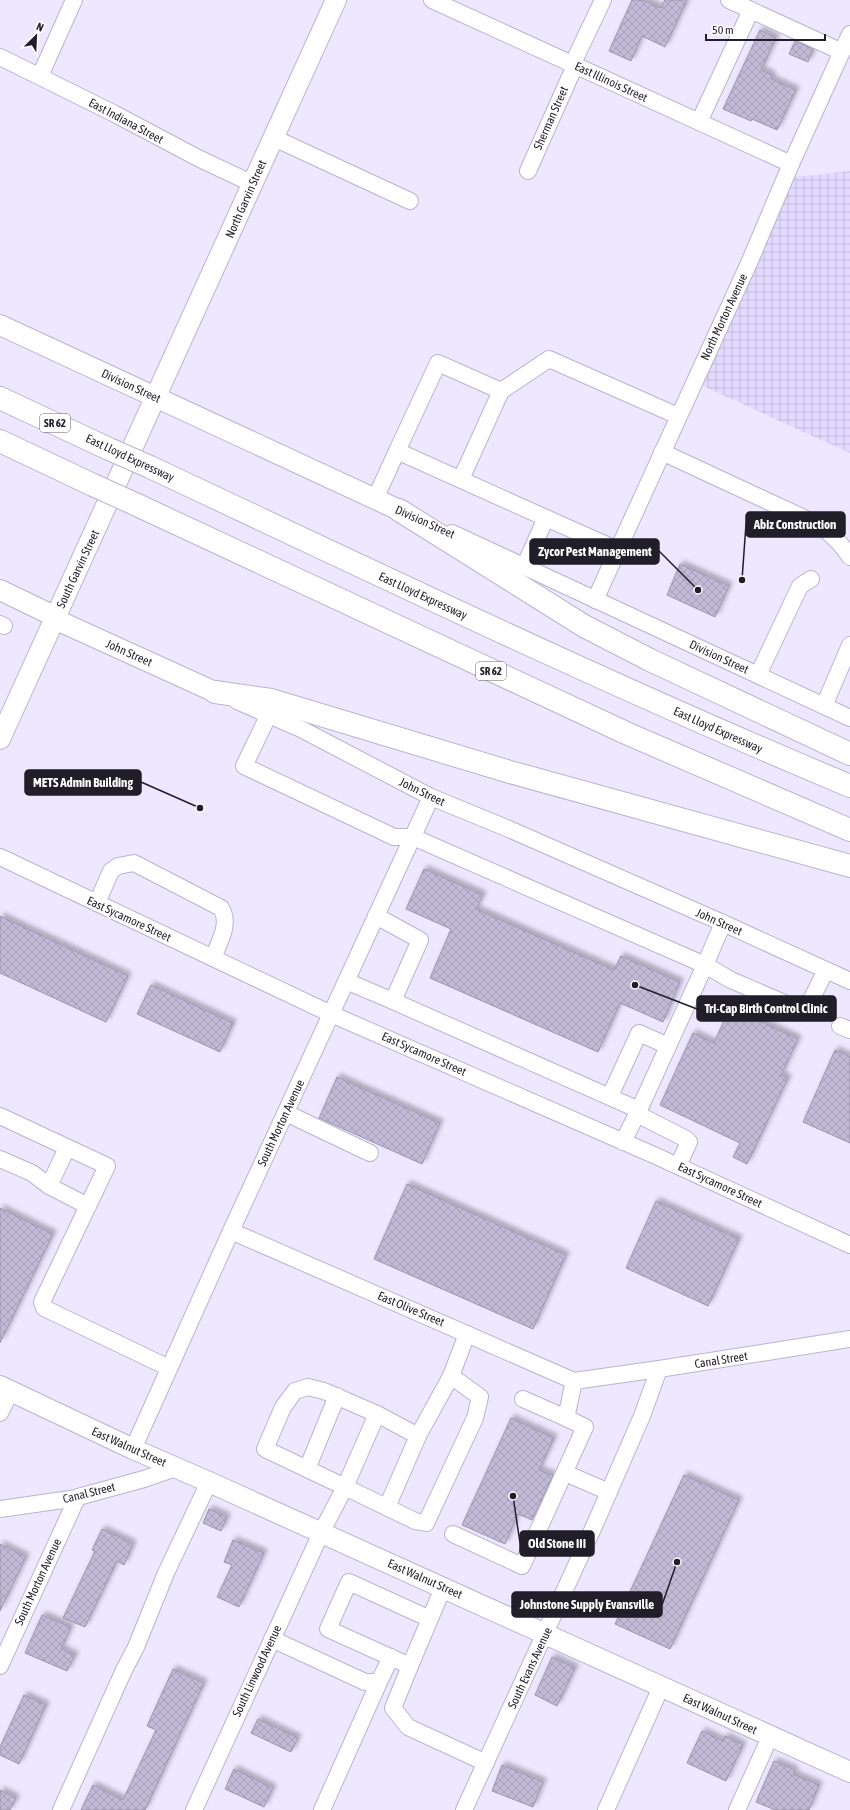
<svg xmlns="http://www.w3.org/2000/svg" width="850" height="1810" viewBox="0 0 850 1810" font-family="'Asap Condensed',sans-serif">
<defs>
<pattern id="industrial-grid" width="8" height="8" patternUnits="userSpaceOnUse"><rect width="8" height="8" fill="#e3dbff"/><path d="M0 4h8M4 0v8" fill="none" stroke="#c2bcdb"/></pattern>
<pattern id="building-cross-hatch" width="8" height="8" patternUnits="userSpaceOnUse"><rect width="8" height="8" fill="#c0bad6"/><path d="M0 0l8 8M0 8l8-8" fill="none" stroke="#a59fb8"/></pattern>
<filter id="shadow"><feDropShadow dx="3.5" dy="-3.5" stdDeviation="2" flood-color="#0004"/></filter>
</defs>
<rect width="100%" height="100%" fill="#ede8ff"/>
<!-- industrial -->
<path fill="url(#industrial-grid)" d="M850,171V453L694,382L785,178Z"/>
<!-- building -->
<g fill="url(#building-cross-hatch)" stroke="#9b95af" filter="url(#shadow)">
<path d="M632,0H642L661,8L665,0H687L665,47L642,36L631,61L609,51Z"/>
<path d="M760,30L776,38L761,70L772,75L771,79L796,90L777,130L752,119L751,121L723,109Z"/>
<path d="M795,41L813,49L808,62L789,54Z"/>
<path d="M680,564L729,586L715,617L667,595Z"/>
<path d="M424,869L483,895L476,909L614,970L621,956L680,982L663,1022L620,1003L598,1052L430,978L451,929L406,909Z"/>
<path d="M0,916L128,976L106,1022L0,973Z"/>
<path d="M151,985L233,1023L220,1052L137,1014Z"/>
<path d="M730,1007L798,1039L781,1075L788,1078L747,1164L733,1157L740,1143L660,1105L693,1033L714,1043Z"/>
<path d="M835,1050L850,1057V1143L803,1122Z"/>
<path d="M337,1077L440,1123L422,1164L319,1118Z"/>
<path d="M407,1184L566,1255L533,1329L374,1259Z"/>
<path d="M656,1201L739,1239L708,1306L626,1268Z"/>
<path d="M0,1208L53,1234L0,1343Z"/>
<path d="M511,1418L554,1438L539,1470L553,1475L532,1520L518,1514L505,1544L462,1525Z"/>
<path d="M684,1475L739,1500L670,1649L615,1624Z"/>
<path d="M209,1509L227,1517L221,1531L203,1523Z"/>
<path d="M102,1529L133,1544L124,1565L117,1561L85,1627L63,1618L95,1551L92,1550Z"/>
<path d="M233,1540L264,1553L239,1607L217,1597L232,1565L224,1562Z"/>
<path d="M0,1544L26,1557L0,1611Z"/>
<path d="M42,1615L71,1627L61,1649L75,1655L67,1671L25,1653Z"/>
<path d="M552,1657L575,1668L557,1706L535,1695Z"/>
<path d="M173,1669L204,1683L145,1810H81L93,1785L123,1800L156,1730L147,1726Z"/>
<path d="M24,1695L46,1705L19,1764L0,1755V1747Z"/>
<path d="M258,1719L298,1738L291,1752L251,1733Z"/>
<path d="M702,1731L723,1741L725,1736L743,1745L726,1781L687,1763Z"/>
<path d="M774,1761L795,1770L793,1774L819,1785L809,1810H775L756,1802Z"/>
<path d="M502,1765L543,1782L533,1807L492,1791Z"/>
<path d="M234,1769L273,1788L264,1807L225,1789Z"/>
<path d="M0,1790L16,1798L10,1810H0Z"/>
</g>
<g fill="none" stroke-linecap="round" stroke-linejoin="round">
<defs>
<g id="minor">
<path d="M432,0L791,164"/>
<path d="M729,0L842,52"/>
<path d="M0,57L113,113L198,158L253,184"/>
<path d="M40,76L74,0"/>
<path d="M699,122L751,10"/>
<path d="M274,138L410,201"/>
<path d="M528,171L573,70V63L603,0"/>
<path d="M501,391L549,359L678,416"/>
<path d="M397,451L438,363L501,391L461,479"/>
<path d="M662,452L821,526C832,535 842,544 850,557"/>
<path d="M375,499L397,451L546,518"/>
<path d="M452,533L850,718"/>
<path d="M524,567L546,518L618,550"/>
<path d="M595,600L749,263L791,164L850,34"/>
<path d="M0,624L4,626"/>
<path d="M758,675L800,586L811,579"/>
<path d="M237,701L301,729L431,797L509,829L723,923L850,981"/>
<path d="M824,706L850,645"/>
<path d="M269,714L244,766L394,837H413L705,965L723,923"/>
<path d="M0,857L331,1014L656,1156L850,1245"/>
<path d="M97,903L111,871L118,866L134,863L221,908C231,924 219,942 213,958"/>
<path d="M376,916L420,940L393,1001L639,1110L623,1142"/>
<path d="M346,981L393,1001"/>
<path d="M840,1026L850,1030"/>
<path d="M610,1096L639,1033L668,1046"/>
<path d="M639,1110L705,965L731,980L803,1011L807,1008L826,970"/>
<path d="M286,1113L370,1153"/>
<path d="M637,1114L686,1139L689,1142L678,1166"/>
<path d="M0,1116L107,1166L42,1302L44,1308L169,1368"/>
<path d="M0,1159L32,1173L49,1186L88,1206"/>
<path d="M49,1186L67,1148"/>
<path d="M231,1231L574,1381L659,1369L850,1339"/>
<path d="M523,1399L566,1418L574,1381"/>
<path d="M0,1413L11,1391"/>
<path d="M377,1414L324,1391L308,1387L295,1391L283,1407L265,1449L345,1487L377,1414L418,1436"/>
<path d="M133,1449L231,1231L431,797"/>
<path d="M307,1469L337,1396"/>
<path d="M565,1473L609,1492"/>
<path d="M387,1507L418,1436L451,1376"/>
<path d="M0,1509L77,1498L78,1497L144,1479L176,1468"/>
<path d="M453,1534L522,1566L585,1427L566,1418"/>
<path d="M430,1619L349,1582L328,1629L410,1666L443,1588"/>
<path d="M272,1639L365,1682H379L391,1657"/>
<path d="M0,1666L77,1498"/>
<path d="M410,1666L393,1708L408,1727L486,1763"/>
<path d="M61,1810L124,1670L136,1647L166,1573L209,1482"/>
<path d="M194,1810L321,1533L345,1487L415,1521L426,1523L475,1418L480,1397L451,1376L467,1334"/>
<path d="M322,1810L379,1682"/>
<path d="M464,1810L595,1524L642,1416L659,1369"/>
<path d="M606,1810L661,1687"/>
<path d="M737,1810L770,1737"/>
</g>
<g id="major">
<path d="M0,325L399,510"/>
<path d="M0,590L56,617L61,622L215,692"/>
<path d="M0,739L336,0"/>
<path d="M0,1386L133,1449L209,1482L850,1772"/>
</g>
<g id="highway">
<path d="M0,398L109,449"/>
<path d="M0,441L93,485"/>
<path d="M150,467C382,576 613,687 850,786"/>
<path d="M135,504L626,733L850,830"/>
<path d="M399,510L584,626L650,660L850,754"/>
<path d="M215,692L271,700L510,772L850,866"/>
</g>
</defs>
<!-- minor casing -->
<use href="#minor" stroke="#b9b4cf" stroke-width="18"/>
<!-- major casing -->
<use href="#major" stroke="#b9b4cf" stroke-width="22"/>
<!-- highway casing -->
<use href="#highway" stroke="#b9b4cf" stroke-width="24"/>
<!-- minor -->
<use href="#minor" stroke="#fff" stroke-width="16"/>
<!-- major -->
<use href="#major" stroke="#fff" stroke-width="20"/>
<!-- highway -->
<use href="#highway" stroke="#fff" stroke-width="22"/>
<defs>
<g id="highway-bridge">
<path d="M109,449L150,467"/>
<path d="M93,485L135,504"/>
</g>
</defs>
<!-- highway-bridge casing -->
<use href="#highway-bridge" stroke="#b9b4cf" stroke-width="24" stroke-linecap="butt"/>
<!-- highway-bridge -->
<use href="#highway-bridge" stroke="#fff" stroke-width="22"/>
</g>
<g text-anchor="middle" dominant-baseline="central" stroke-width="3.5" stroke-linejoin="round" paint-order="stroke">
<!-- shield labels -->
<g fill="#fff" stroke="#636268" stroke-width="1">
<rect x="40" y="414" width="30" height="18" rx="3"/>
<rect x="476" y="662" width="30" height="18" rx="3"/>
</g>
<g font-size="11" font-weight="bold" fill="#201e28">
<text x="55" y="423">SR 62</text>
<text x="491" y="671">SR 62</text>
</g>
<!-- street labels -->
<g font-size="12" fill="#201e28" stroke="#fff">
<text transform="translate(611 82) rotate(25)">East Illinois Street</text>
<text transform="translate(551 118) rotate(-66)">Sherman Street</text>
<text transform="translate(126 121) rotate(28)">East Indiana Street</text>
<text transform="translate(246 199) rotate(-66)">North Garvin Street</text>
<text transform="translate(724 317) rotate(-65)">North Morton Avenue</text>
<text transform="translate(131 386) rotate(25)">Division Street</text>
<text transform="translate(130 458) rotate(25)">East Lloyd Expressway</text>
<text transform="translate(425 522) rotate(24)">Division Street</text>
<text transform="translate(78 569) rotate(-65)">South Garvin Street</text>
<text transform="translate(423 596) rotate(25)">East Lloyd Expressway</text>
<text transform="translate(129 653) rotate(24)">John Street</text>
<text transform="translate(719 657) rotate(25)">Division Street</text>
<text transform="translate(718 730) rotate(24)">East Lloyd Expressway</text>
<text transform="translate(422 792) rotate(26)">John Street</text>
<text transform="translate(129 919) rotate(25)">East Sycamore Street</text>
<text transform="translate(719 922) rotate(24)">John Street</text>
<text transform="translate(424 1054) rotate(24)">East Sycamore Street</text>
<text transform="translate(281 1123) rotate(-65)">South Morton Avenue</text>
<text transform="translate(720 1185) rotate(25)">East Sycamore Street</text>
<text transform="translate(411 1309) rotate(23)">East Olive Street</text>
<text transform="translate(721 1360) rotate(-9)">Canal Street</text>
<text transform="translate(129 1447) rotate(24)">East Walnut Street</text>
<text transform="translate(89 1493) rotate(-14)">Canal Street</text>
<text transform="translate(425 1579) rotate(24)">East Walnut Street</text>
<text transform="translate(38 1582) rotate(-65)">South Morton Avenue</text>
<text transform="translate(530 1668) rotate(-65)">South Evans Avenue</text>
<text transform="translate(257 1671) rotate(-65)">South Linwood Avenue</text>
<text transform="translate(720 1714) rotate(25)">East Walnut Street</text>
</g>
</g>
<!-- callouts -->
<path fill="none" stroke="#201e28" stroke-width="1.5" d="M742 580L746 524M698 590L659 551M200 808L141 782M635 985L697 1009M513 1496L520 1543M677 1562L662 1605"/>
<g fill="#201e28" stroke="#fff" stroke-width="1.5">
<circle cx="742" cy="580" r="4"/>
<circle cx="698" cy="590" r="4"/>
<circle cx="200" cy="808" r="4"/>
<circle cx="635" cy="985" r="4"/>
<circle cx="513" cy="1496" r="4"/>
<circle cx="677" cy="1562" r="4"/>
</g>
<g fill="#201e28" stroke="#201e28" stroke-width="1.5">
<rect x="746" y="512" width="99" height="25" rx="4"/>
<rect x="530" y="539" width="129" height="25" rx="4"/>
<rect x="25" y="770" width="116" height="25" rx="4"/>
<rect x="697" y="996" width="139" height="25" rx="4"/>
<rect x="520" y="1531" width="74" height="25" rx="4"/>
<rect x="512" y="1592" width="150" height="25" rx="4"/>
</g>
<g font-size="13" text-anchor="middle" font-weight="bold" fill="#fff">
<text x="795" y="529">Abiz Construction</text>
<text x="595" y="556">Zycor Pest Management</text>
<text x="83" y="787">METS Admin Building</text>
<text x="766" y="1013">Tri-Cap Birth Control Clinic</text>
<text x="557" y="1548">Old Stone III</text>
<text x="587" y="1609">Johnstone Supply Evansville</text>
</g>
<!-- north arrow -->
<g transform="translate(36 36) rotate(24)" stroke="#ffffff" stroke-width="3" paint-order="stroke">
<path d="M0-3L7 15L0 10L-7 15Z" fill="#201e28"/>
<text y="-6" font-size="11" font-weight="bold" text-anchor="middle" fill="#201e28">N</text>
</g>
<!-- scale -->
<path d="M706 34v6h119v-6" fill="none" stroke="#201e28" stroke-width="2"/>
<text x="712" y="34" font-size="12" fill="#201e28" stroke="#ffffff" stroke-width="3" paint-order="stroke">50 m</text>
</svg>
